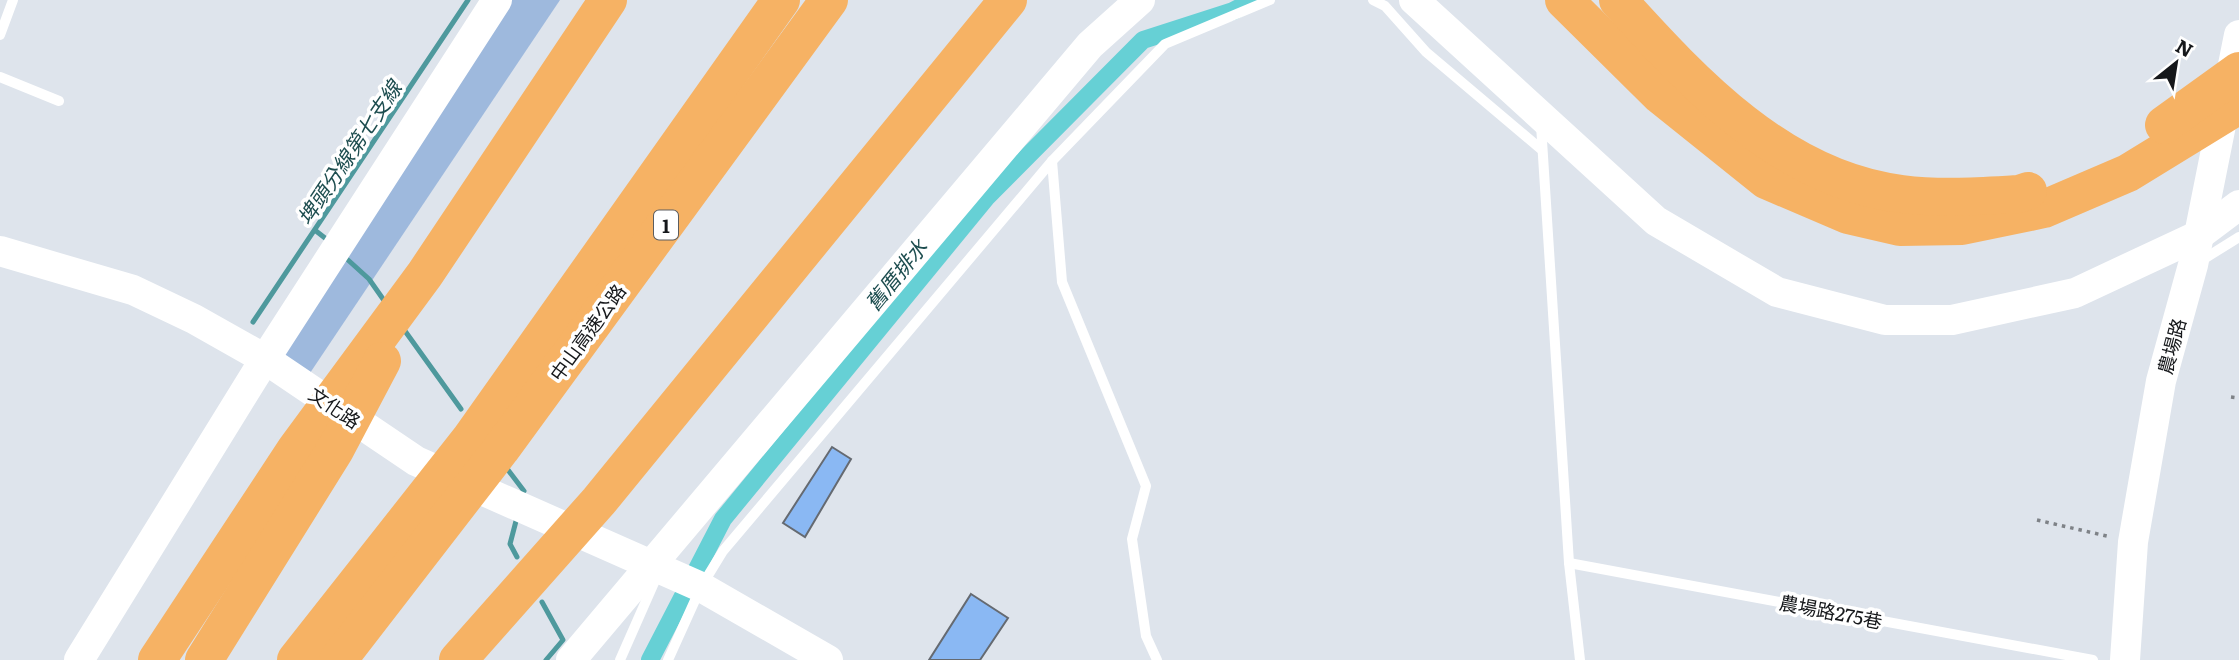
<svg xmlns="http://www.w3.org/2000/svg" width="2239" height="660" viewBox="0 0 2239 660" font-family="Literata,'Noto Sans TC',serif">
<rect width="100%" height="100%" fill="#dee4ec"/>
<!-- green -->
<path fill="#9eb9dd" d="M506,0H560L308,376L278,356Z"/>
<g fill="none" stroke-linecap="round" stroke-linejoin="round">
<!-- stream -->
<g stroke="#4e999d" stroke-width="5">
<path d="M316,231L325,238"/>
<path d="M348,260L369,279L383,299"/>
<path d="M253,322L468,0"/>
<path d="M405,331L461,409"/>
<path d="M505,466L524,491"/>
<path d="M516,521L510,544L517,557"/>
<path d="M542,602L563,640L546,660"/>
</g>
<!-- canal -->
<path stroke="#66d0d5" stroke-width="18" d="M650,660L723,519L986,198L1143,40L1233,11L1254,0"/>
</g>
<!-- building -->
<g fill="#8ab8f3" stroke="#656a71" stroke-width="2">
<path d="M832,447L851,459L805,537L783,523Z"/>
<path d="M971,594L1008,618L980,660H929Z"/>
</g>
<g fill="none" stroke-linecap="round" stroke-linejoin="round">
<!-- path -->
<g stroke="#7e8287" stroke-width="3.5" stroke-dasharray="3.5 5" stroke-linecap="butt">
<path d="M2231,397L2239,398"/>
<path d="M2037,520L2111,537"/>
</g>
<!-- lane -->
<g stroke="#fff" stroke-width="10">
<path d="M1373,0L1385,6L1426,52L1542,150"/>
<path d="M0,35L13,0"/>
<path d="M0,77L59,101"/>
<path d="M1541,125L1569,563L1580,660"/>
<path d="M1052,161L1062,282L1146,486L1132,539L1146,636L1157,660"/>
<path d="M2199,262L2239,237"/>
<path d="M1569,563L2093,660"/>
<path d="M620,660L657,576"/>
<path d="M668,660L701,587L723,551L1052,161L1165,44L1270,0"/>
</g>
<!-- secondary -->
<g stroke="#fff" stroke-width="30">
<path d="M1414,0L1656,221L1777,292L1885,320H1952L2075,293L2199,235L2239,205"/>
<path d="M0,251L133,290L194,319L265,359L416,461L701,587L828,660"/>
<path d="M79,660L265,359L497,0"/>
<path d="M571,660L1090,45L1140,0"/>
<path d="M2125,660L2133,542L2161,381L2193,265L2239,35"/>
</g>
<!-- highway -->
<g stroke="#f6b264" stroke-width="38">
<path d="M1564,0L1660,95L1766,180L1848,215L1900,227L1962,226L2044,209L2128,173L2239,105"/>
<path d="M1618,0C1694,84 1783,180 1902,194C1941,199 1981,196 2019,194L2028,191"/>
<path d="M2164,125L2239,71"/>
<path d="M157,660L296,449L425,274L608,0"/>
<path d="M204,660L335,450L382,361"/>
<path d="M296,660L471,438L781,0"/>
<path d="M338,660L501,449L829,0"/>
<path d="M458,660L599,501L1008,0"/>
</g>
</g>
<g text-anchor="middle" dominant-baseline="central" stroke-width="7" stroke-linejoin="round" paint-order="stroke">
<!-- shield labels -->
<rect fill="#fff" stroke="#5c5d5f" stroke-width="2" x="654" y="210.5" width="24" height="29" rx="5"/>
<g font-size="18" font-weight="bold" fill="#16181b">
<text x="666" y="225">1</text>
</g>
<!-- street labels -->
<g font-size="19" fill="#16181b" stroke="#fff">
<text transform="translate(587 332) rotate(-54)">中山高速公路</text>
<text transform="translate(2171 346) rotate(-75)">農場路</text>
<text transform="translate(335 407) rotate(34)">文化路</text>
<text transform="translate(1831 611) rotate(11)">農場路275巷</text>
</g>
<!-- water labels -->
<g font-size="21" font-style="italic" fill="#1d4d4f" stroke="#fff">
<text transform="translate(348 152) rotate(-56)">埤頭分線第七支線</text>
<text transform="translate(895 274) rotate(-51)">舊厝排水</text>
</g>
</g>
<!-- north arrow -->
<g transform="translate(2176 63) rotate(30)" stroke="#ffffff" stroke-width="5" paint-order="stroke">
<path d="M0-5L12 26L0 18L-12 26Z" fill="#16181b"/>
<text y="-10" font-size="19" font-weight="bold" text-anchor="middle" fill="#16181b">N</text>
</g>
</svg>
